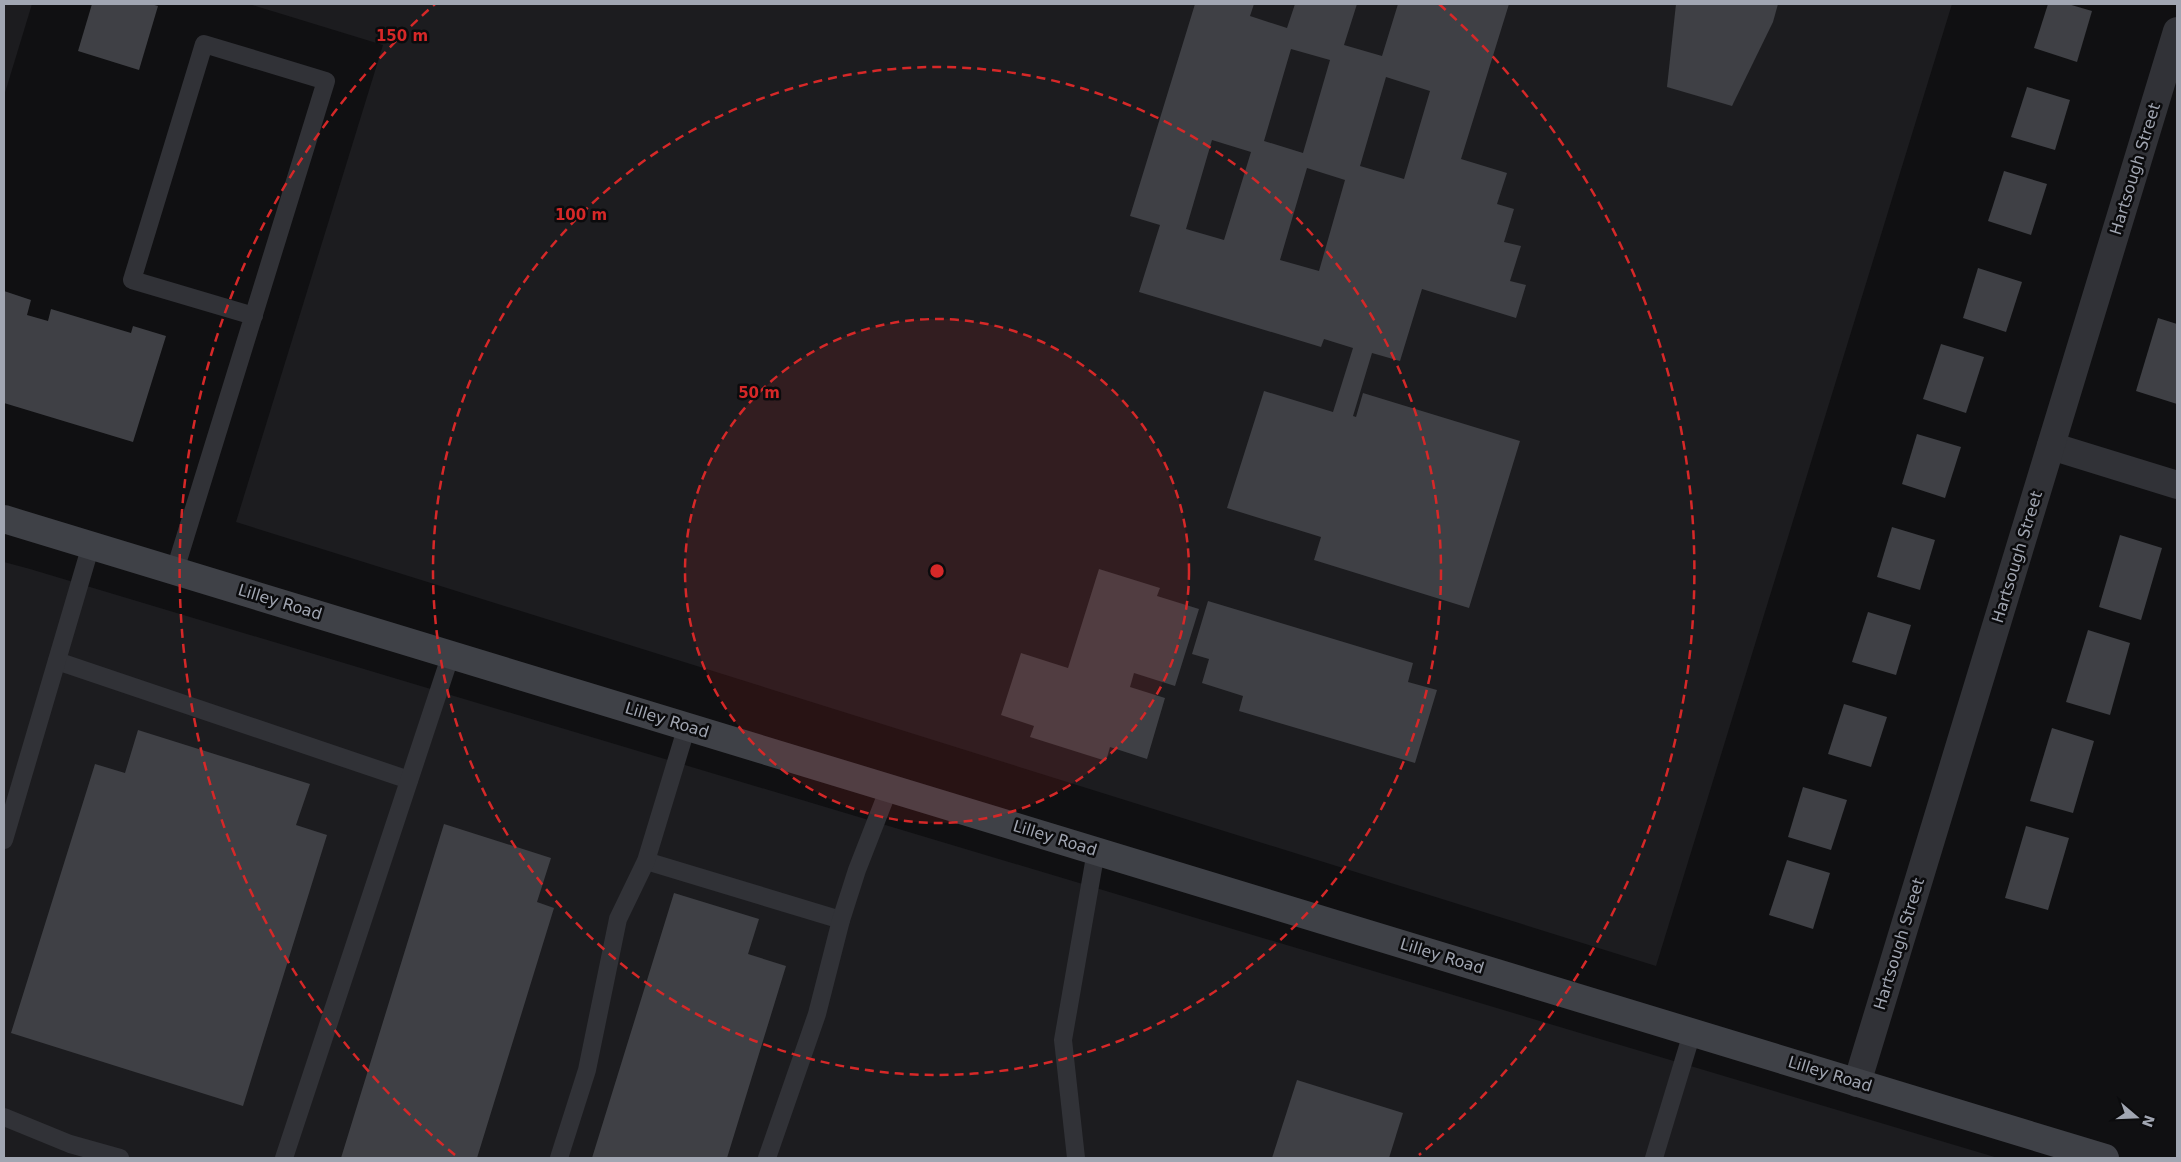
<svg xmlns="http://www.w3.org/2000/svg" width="2181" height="1162" viewBox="0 0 2181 1162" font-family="'DejaVu Sans',sans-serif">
<rect width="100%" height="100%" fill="#101012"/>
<!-- built -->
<g fill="#1c1c1f">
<path d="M4,4H32L4,96Z"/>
<path d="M249,4H1952L1656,966L236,522L383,45Z"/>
<path d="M4,562L30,569L1998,1158H4Z"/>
</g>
<!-- building -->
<g fill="#3f4045" fill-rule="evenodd">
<path d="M92,4H151L158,6L139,70L78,51Z"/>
<path d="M1195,4H1254L1250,16L1287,28L1295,4H1357L1344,45L1382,56L1398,4H1509L1461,159L1507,173L1497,204L1514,209L1504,242L1521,246L1510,281L1526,285L1516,318L1422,289L1400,361L1372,353L1353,416L1356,417L1363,393L1520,441L1469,608L1314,560L1321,537L1227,508L1264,391L1333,412L1353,348L1324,339L1321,347L1139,292L1160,225L1130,216ZM1291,49L1330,60L1303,153L1264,141ZM1386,77L1430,91L1404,179L1360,166ZM1212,140L1251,152L1224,240L1186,229ZM1307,168L1345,180L1319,271L1280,260Z"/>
<path d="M1676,4H1778L1773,22L1732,106L1667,87Z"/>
<path d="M2048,4H2068L2092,11L2077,62L2034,48Z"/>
<path d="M2027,87L2070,100L2055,150L2011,137Z"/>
<path d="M2004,171L2047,184L2031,235L1988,221Z"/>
<path d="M1978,268L2022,282L2006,332L1963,318Z"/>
<path d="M4,291L31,300L27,315L48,321L51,309L131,333L133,326L166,336L133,442L4,403Z"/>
<path d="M2158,318L2177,324V404L2136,391Z"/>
<path d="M1941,344L1984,357L1966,413L1923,399Z"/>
<path d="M1917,434L1961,447L1945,498L1902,484Z"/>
<path d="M1892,527L1935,540L1920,590L1877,577Z"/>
<path d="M2120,535L2162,548L2141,620L2099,607Z"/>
<path d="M1099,569L1160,588L1157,596L1199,609L1175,686L1134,673L1130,687L1165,698L1147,759L1110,747L1106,761L1030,737L1034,726L1001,715L1021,653L1068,668Z"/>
<path d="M1208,601L1413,663L1408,682L1437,690L1415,763L1239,711L1243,696L1202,683L1209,659L1192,654Z"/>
<path d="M1868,612L1911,625L1896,675L1852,662Z"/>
<path d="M2088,630L2130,643L2110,715L2066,702Z"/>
<path d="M1844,704L1887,717L1871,767L1828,754Z"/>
<path d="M2052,728L2094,741L2073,813L2030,801Z"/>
<path d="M138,730L310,784L296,825L327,835L243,1106L11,1033L95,764L125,773Z"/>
<path d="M1803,787L1847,800L1831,850L1788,837Z"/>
<path d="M444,824L551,858L537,902L554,908L477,1158H341Z"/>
<path d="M2026,826L2069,838L2048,910L2005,898Z"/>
<path d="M1787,860L1830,873L1813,929L1769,915Z"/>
<path d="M674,893L759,919L748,954L786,966L727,1158H592Z"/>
<path d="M1297,1080L1403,1113L1389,1158H1272Z"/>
</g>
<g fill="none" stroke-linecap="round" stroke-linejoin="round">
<!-- lane -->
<g stroke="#313237" stroke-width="18">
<path d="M175,570L326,81L204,44L132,280L254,316"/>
<path d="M57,661L409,780"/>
<path d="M4,840L91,545"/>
<path d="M646,861L841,920"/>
<path d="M4,1117L70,1144L120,1158"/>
<path d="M284,1158L451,654"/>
<path d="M559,1158L587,1070L618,919L646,861L687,726"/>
<path d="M767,1158L817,1014L841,920L857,870L889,788"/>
<path d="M1076,1158L1063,1040L1096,851"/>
<path d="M1654,1158L1692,1033"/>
</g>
<!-- street -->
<g stroke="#313237" stroke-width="28">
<path d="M2051,446L2177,485"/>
<path d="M1857,1083L2177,31"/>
</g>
<!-- secondary -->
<path stroke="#3f4147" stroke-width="28" d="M4,519L2105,1158"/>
</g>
<!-- distance rings -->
<circle cx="937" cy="571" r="252" fill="#d62828" fill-opacity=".12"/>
<g fill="none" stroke="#d62828" stroke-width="2.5" stroke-dasharray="9 6">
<circle cx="937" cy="571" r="252"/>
<circle cx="937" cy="571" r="504"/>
<path d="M455 1155A757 757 0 0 1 435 4M1439 4A757 757 0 0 1 1419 1155"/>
</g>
<g text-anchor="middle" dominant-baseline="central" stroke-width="5" stroke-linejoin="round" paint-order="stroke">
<!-- street labels -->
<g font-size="16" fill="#a1a6b2" stroke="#0b0b0d">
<text transform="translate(2135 169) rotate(-73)">Hartsough Street</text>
<text transform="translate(2017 557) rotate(-73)">Hartsough Street</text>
<text transform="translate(280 602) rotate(17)">Lilley Road</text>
<text transform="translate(667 720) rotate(17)">Lilley Road</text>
<text transform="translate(1055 838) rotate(17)">Lilley Road</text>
<text transform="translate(1899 944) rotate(-73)">Hartsough Street</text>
<text transform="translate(1442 956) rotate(17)">Lilley Road</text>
<text transform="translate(1830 1074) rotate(17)">Lilley Road</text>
</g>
</g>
<circle cx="937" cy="571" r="8" fill="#d62828" stroke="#0b0b0d" stroke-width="2.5"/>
<g font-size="15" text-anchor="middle" font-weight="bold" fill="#d62828" stroke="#0b0b0d" stroke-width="5" stroke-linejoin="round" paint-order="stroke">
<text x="402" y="41">150 m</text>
<text x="581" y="220">100 m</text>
<text x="759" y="398">50 m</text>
</g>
<!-- border -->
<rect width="2181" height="1162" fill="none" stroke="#a1a6b2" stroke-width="10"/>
<!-- north arrow -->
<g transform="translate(2136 1117) rotate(109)" stroke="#0b0b0d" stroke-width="4" paint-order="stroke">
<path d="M0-4L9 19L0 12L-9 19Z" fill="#a1a6b2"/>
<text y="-8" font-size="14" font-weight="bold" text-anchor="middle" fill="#a1a6b2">N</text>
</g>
</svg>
